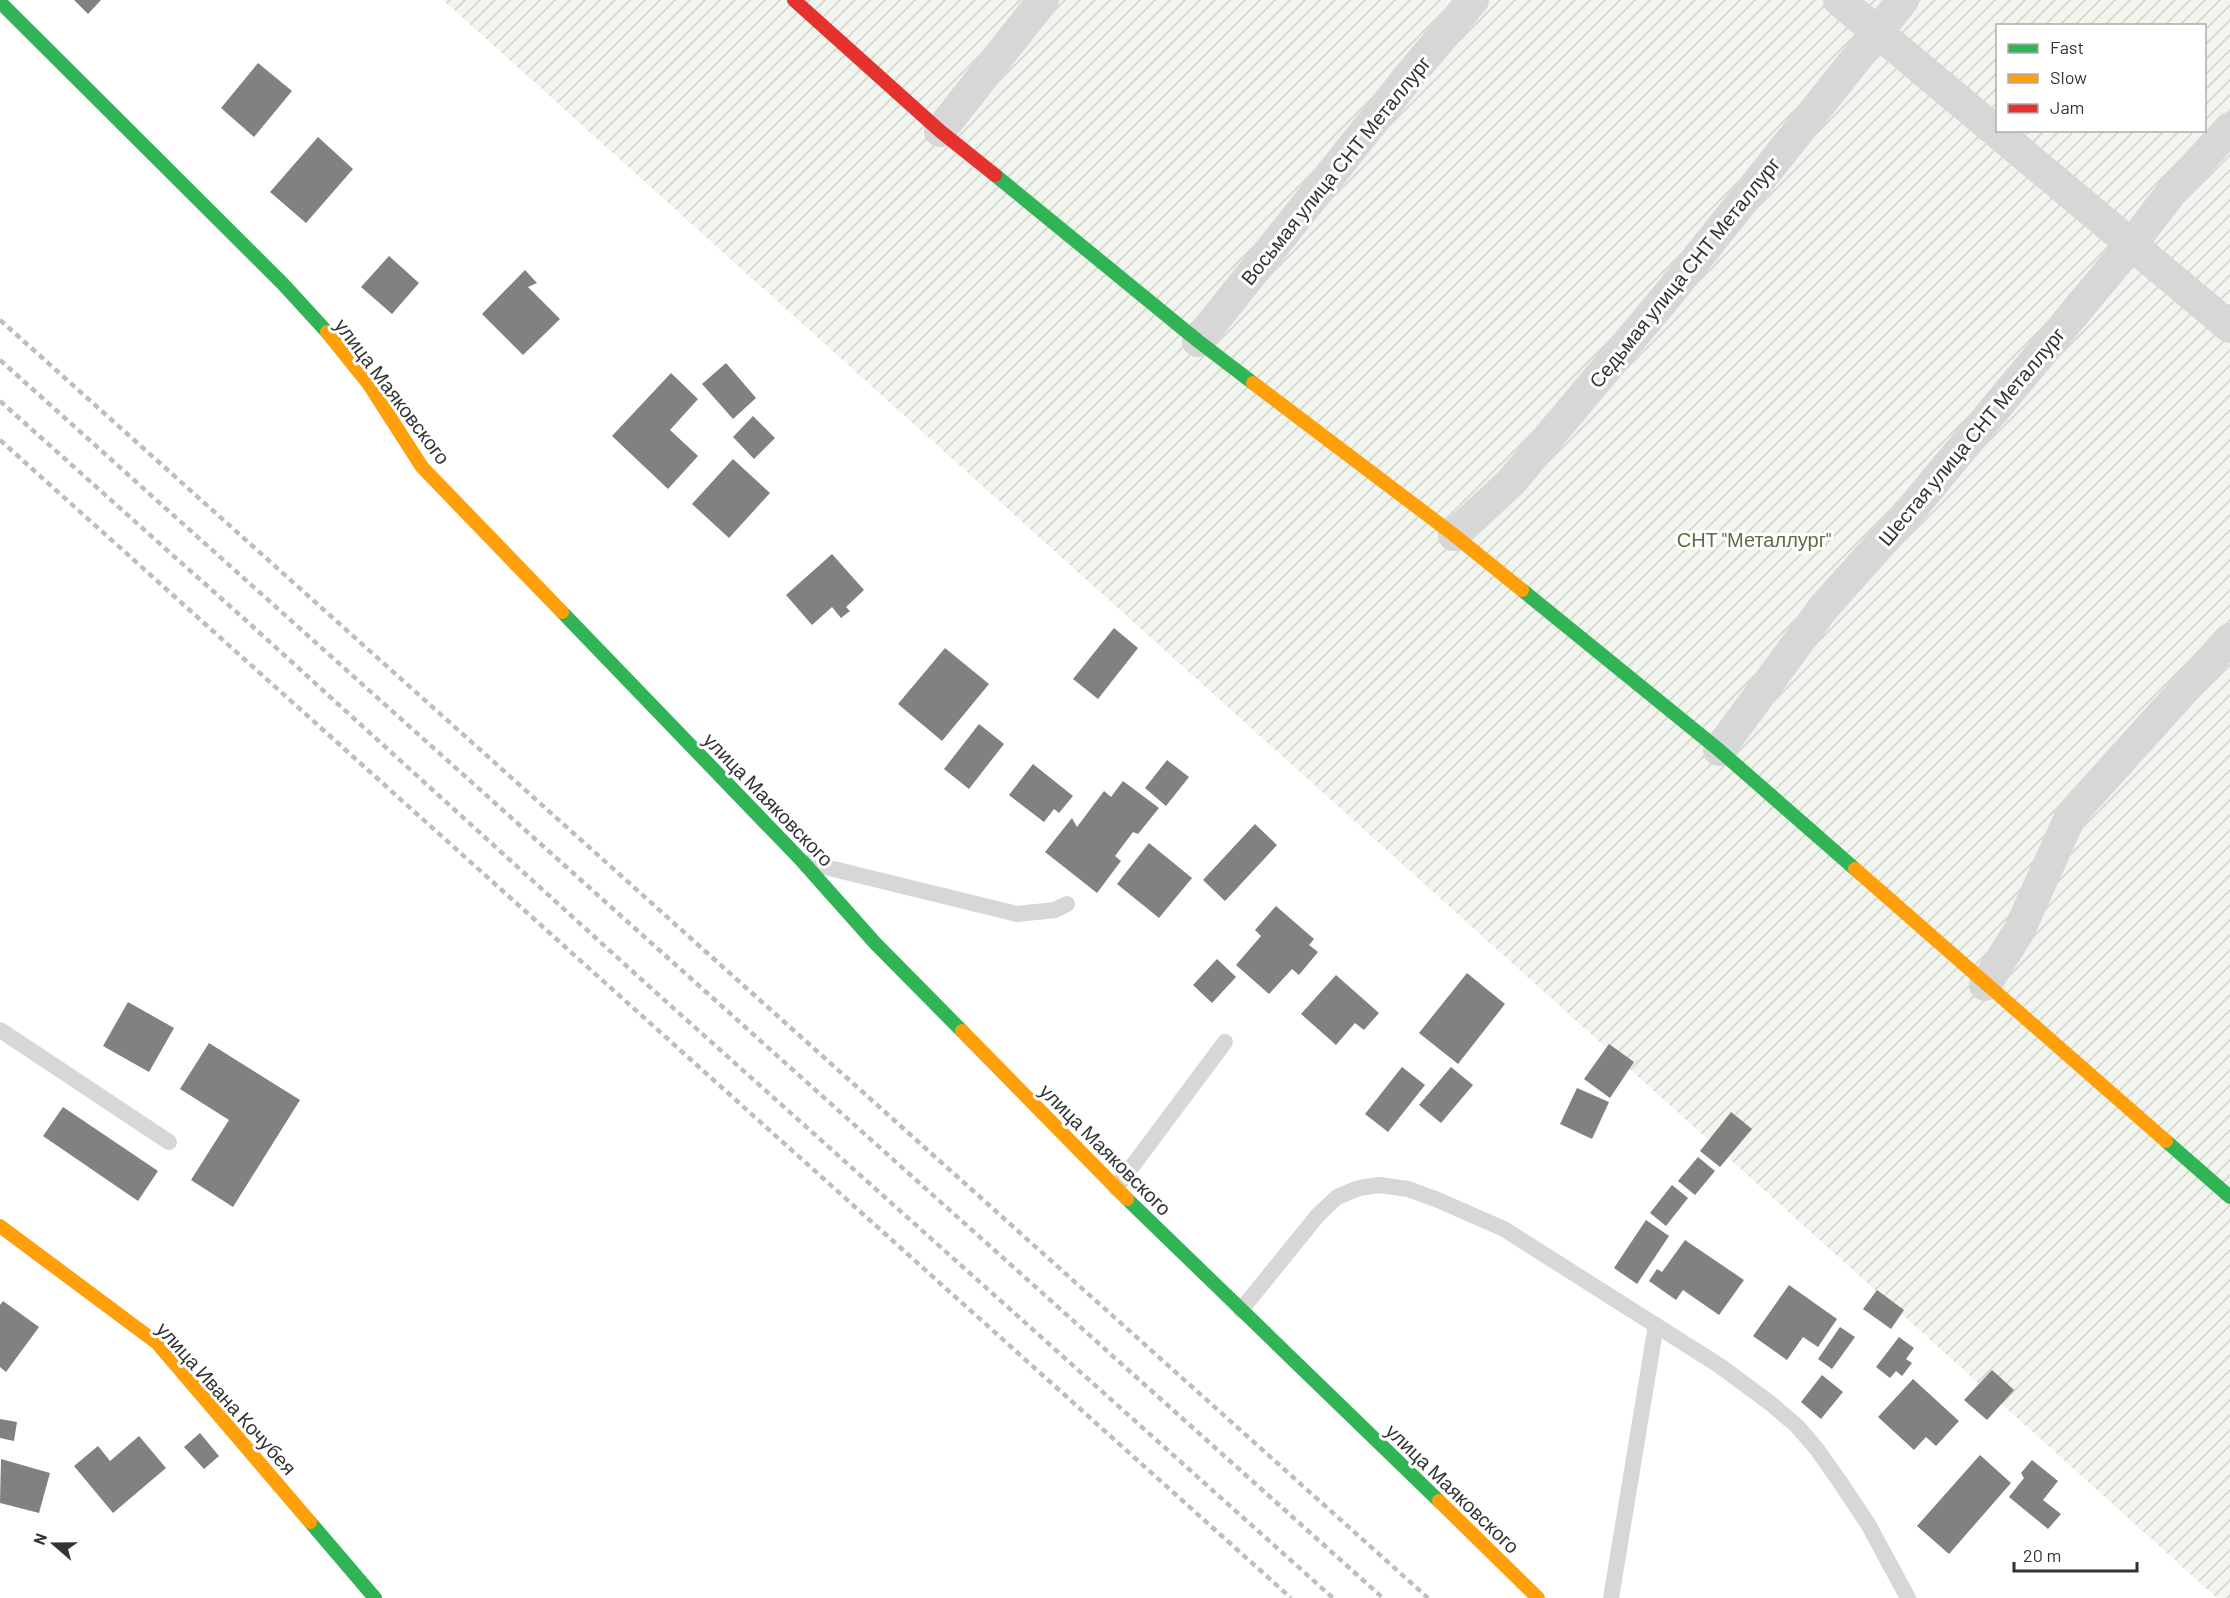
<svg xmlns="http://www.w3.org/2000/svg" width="2230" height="1598" viewBox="0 0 2230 1598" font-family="Barlow,sans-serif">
<defs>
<pattern id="garden-furrows" width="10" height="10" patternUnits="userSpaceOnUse" patternTransform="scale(1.5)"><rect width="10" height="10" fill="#f1f5ed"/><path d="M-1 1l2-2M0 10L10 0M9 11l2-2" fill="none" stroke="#cfd2cc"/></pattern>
</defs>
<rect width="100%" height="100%" fill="#fff"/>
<!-- garden -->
<path fill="url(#garden-furrows)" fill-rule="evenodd" d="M443,0H2230V1598H2217ZM1998,26H2204V130H1998Z"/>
<!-- building -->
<g fill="#818181">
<path d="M74,0H101L88,14Z"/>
<path d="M258,63L292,91L254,137L221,108Z"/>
<path d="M318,137L353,169L306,223L270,192Z"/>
<path d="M389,256L419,283L392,314L361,287Z"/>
<path d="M525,270L537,283L528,287L560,319L523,355L482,314Z"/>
<path d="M726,363L756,398L733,419L702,384Z"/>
<path d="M671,373L698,399L670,430L698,456L668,489L612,436Z"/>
<path d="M753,416L775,438L754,459L733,437Z"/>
<path d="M733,459L770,493L729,538L692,504Z"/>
<path d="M832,554L864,590L846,607L850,611L841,618L832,607L812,625L786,595Z"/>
<path d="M1114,628L1138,648L1098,699L1073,679Z"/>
<path d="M945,648L989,684L942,741L898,704Z"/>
<path d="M979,724L1004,744L969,789L944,769Z"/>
<path d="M1167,760L1189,777L1166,806L1145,788Z"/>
<path d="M1033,764L1073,796L1059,813L1054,809L1044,822L1009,795Z"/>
<path d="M1123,781L1159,808L1138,834L1133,832L1115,856L1121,861L1097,893L1045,852L1072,818L1077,827L1104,791L1111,797Z"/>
<path d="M1255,824L1277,845L1225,901L1203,880Z"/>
<path d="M1149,843L1192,878L1159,918L1117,884Z"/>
<path d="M1276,906L1314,939L1309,945L1318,952L1299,975L1292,969L1269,994L1236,965L1261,936L1255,930Z"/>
<path d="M1217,959L1236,977L1212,1003L1193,985Z"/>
<path d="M1467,973L1505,1004L1458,1064L1419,1033Z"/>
<path d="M1336,975L1379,1013L1364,1030L1355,1023L1336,1045L1301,1014Z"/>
<path d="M128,1002L174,1028L149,1072L103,1046Z"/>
<path d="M209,1043L300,1100L233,1207L191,1180L229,1120L180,1089Z"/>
<path d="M1609,1044L1634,1062L1610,1098L1584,1079Z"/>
<path d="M1402,1067L1425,1085L1388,1132L1365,1114Z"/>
<path d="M1451,1067L1473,1085L1441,1123L1419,1105Z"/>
<path d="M1577,1088L1609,1102L1592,1139L1560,1124Z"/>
<path d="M63,1107L158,1171L138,1201L43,1136Z"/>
<path d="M1731,1112L1752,1129L1720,1167L1700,1151Z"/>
<path d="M1698,1157L1715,1171L1695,1195L1678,1181Z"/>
<path d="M1672,1185L1688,1198L1666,1226L1650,1213Z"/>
<path d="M1646,1220L1669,1236L1637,1284L1614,1268Z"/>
<path d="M1685,1240L1744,1280L1719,1315L1683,1290L1676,1300L1649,1281L1657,1269L1662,1272Z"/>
<path d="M1789,1285L1837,1319L1818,1347L1803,1337L1787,1360L1753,1336Z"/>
<path d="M1877,1290L1904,1310L1891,1329L1863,1309Z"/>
<path d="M3,1301L39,1327L6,1372L0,1367V1305Z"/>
<path d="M1840,1327L1855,1337L1832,1369L1818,1359Z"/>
<path d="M1899,1337L1914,1348L1906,1359L1912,1363L1902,1376L1896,1371L1890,1378L1876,1367Z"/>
<path d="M1992,1370L2014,1390L1987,1420L1964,1400Z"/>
<path d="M1822,1375L1843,1392L1821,1419L1801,1402Z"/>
<path d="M1913,1379L1959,1421L1936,1446L1926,1437L1914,1450L1878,1417Z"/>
<path d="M0,1419L17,1422L14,1441L0,1438Z"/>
<path d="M200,1433L219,1456L204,1469L184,1447Z"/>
<path d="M139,1436L166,1468L113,1513L74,1466L98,1446L110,1461Z"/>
<path d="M1980,1455L2011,1483L1949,1554L1917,1526Z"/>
<path d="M1,1459L50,1473L39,1513L0,1503Z"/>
<path d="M2032,1460L2058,1481L2043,1500L2061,1514L2048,1529L2009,1497L2024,1478L2021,1473Z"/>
</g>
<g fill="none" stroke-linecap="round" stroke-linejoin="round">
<!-- lane -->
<g stroke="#d7d7d7" stroke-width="16">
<path d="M809,863L1017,914L1055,910L1067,904"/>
<path d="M0,1030L169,1142"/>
<path d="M1116,1188L1225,1042"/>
<path d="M1241,1310L1318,1215L1337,1197L1359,1188L1379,1185L1408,1189L1438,1200L1504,1229L1720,1366L1770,1403L1797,1426L1816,1448L1840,1482L1868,1524L1908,1598"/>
<path d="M1611,1598L1656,1325"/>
</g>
<!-- street -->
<g stroke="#d7d7d7" stroke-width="32">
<path d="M1839,0L2230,327"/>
<path d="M940,131L1043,0"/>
<path d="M1198,341L1410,75L1473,0"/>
<path d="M1454,535L1511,482L1667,296L1903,0"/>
<path d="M1719,750L1824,607L1915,505L2131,245L2174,189L2230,128"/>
<path d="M1985,985L2019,931L2071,815L2230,639"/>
</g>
<!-- fast -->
<g stroke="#30b455" stroke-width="14">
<path d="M0,2L283,284L327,332"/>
<path d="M995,175L1198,341L1253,383"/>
<path d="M1522,590L1719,750L1855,869"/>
<path d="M562,612L802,861L875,943L962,1031"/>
<path d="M2166,1141L2230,1197"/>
<path d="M1127,1199L1439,1501"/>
<path d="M310,1522L375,1598"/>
</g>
<!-- slow -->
<g stroke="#ff9f0a" stroke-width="14">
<path d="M327,332L368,383L422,467L562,612"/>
<path d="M1253,383L1454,535L1522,590"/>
<path d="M1855,869L2166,1141"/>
<path d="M962,1031L1127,1199"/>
<path d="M0,1226L157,1343L310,1522"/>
<path d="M1439,1501L1538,1598"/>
</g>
<!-- jam -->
<path stroke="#e5322d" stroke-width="14" d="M794,0L940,131L995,175"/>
<!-- rail -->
<g stroke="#bebebe" stroke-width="4.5" stroke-dasharray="6 4.5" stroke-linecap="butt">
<path d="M0,320L1428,1598"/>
<path d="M0,360L1383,1598"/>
<path d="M0,401L251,625L652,989L1333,1598"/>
<path d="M0,440L1291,1598"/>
</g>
</g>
<g text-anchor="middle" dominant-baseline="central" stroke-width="6" stroke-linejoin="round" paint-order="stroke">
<!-- street labels -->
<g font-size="20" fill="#333" stroke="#fff">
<text transform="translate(1335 170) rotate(-51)">Восьмая улица СНТ Металлург</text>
<text transform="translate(1684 272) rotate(-51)">Седьмая улица СНТ Металлург</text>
<text transform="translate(393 391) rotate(53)">улица Маяковского</text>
<text transform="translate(1971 436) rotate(-50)">Шестая улица СНТ Металлург</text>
<text transform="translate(769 799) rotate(46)">улица Маяковского</text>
<text transform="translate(1106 1149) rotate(45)">улица Маяковского</text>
<text transform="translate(227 1398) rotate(48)">улица Ивана Кочубея</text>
<text transform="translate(1453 1488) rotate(44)">улица Маяковского</text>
</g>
<!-- park labels -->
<g font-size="20" fill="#56703f" stroke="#fff">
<text x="1754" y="539">СНТ "Металлург"</text>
</g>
</g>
<!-- legend -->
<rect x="1996" y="24" width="210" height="108" fill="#ffffff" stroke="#adadad" stroke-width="1.5"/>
<rect x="2008" y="44" width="30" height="9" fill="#30b455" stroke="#adadad" stroke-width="1.5"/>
<text x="2050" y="54" font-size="18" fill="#333333">Fast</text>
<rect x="2008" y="74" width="30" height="9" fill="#ff9f0a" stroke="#adadad" stroke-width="1.5"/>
<text x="2050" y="84" font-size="18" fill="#333333">Slow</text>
<rect x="2008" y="104" width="30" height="9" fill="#e5322d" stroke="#adadad" stroke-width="1.5"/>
<text x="2050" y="114" font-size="18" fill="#333333">Jam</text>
<!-- north arrow -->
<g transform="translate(54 1544) rotate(290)" stroke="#ffffff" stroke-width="4.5" paint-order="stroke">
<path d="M0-4.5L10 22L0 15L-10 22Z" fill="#333333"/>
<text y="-9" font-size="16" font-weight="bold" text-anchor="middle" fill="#333333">N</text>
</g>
<!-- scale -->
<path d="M2014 1562v9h123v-9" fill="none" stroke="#333333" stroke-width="3"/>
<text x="2023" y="1562" font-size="18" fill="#333333" stroke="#ffffff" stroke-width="4.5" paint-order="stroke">20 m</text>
</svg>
